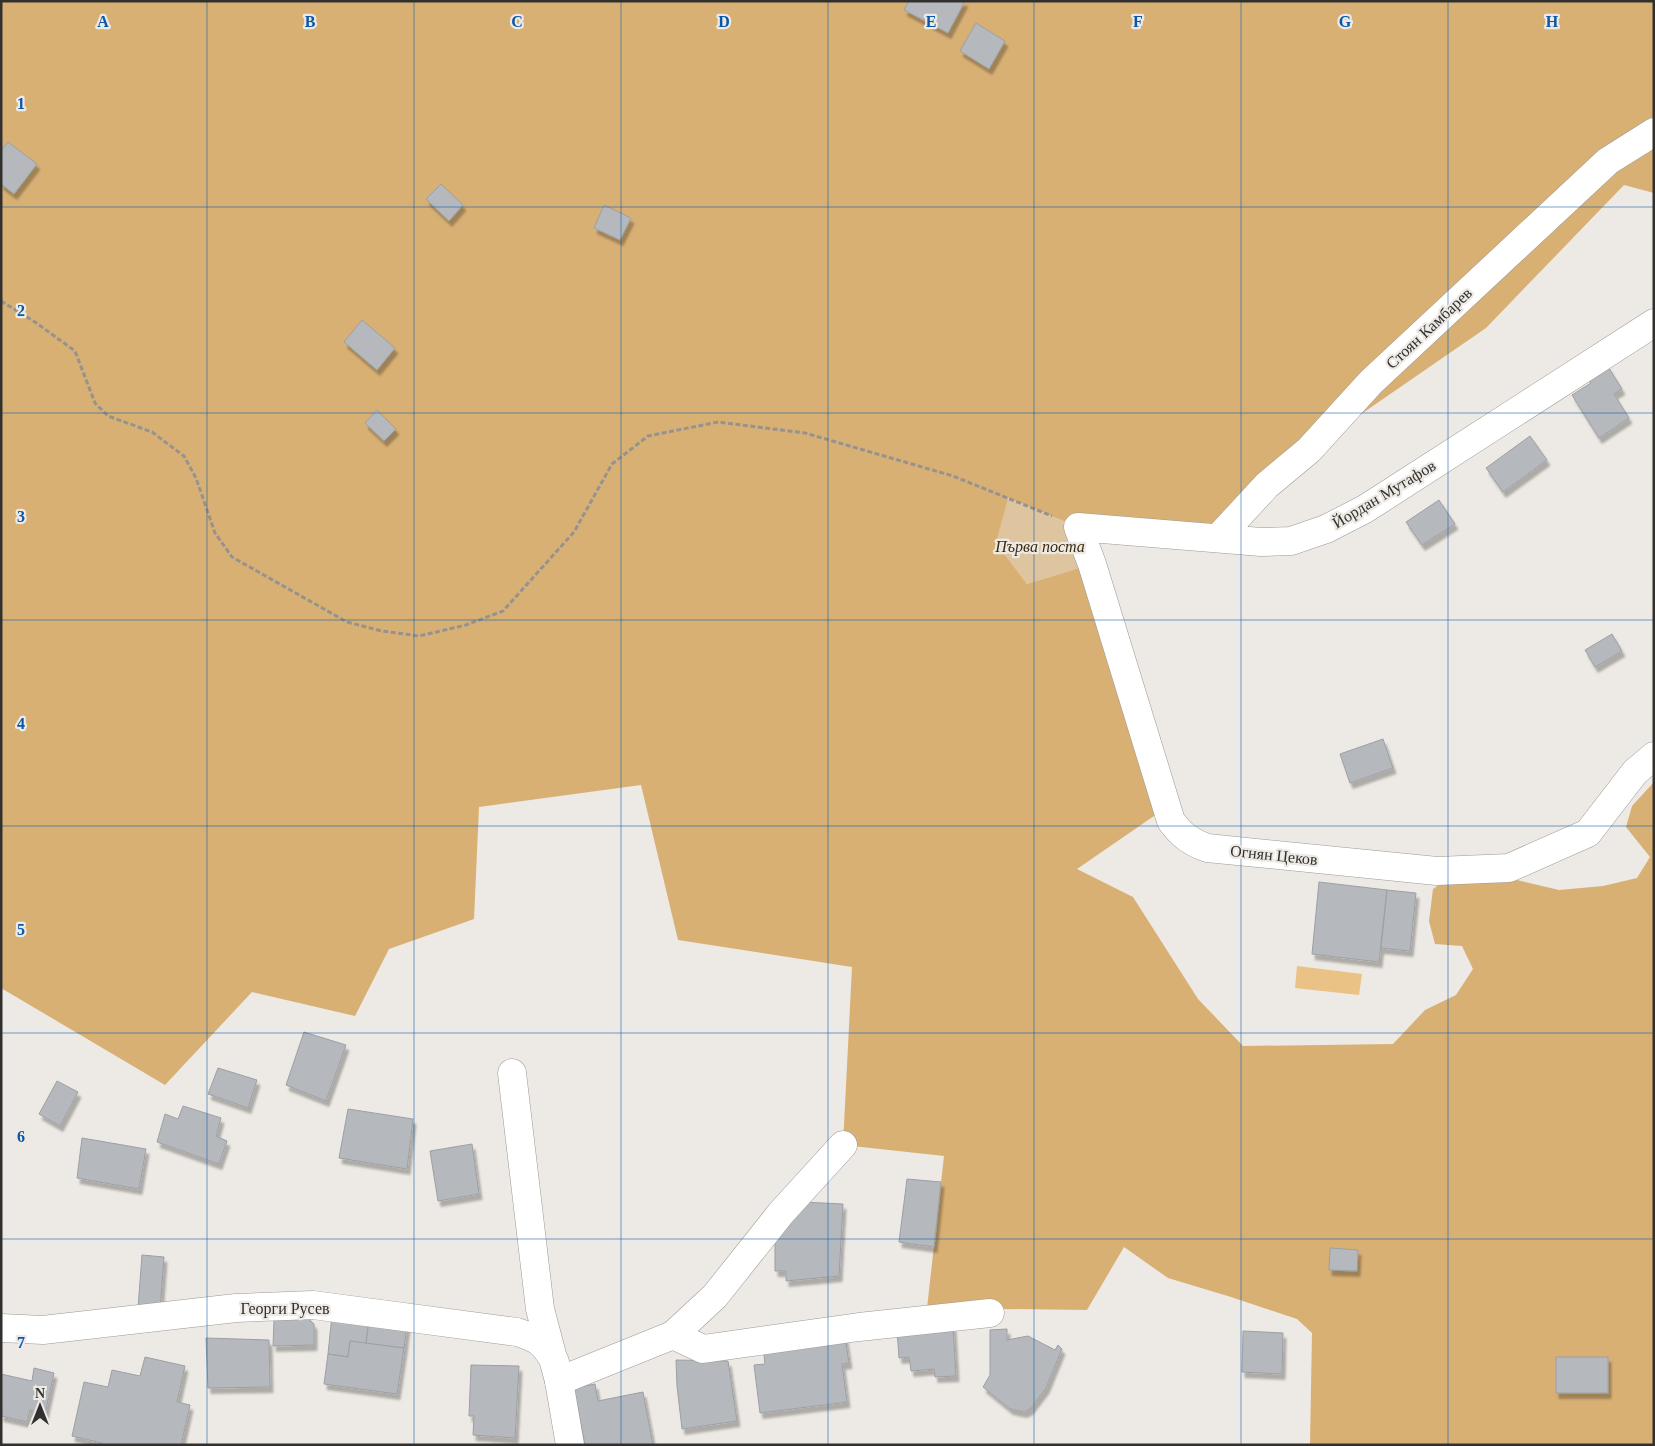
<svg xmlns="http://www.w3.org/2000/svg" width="1655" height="1446" viewBox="0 0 1655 1446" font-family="'Times New Roman',serif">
<defs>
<filter id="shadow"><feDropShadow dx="3" dy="5.5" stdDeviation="1" flood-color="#0004"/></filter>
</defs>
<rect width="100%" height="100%" fill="#ede9e4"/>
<!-- green -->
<path fill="#dec49f" d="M1007,498L1078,527L1092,564L1027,584L996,543Z"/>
<!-- forest -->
<path fill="#d8b074" d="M1,1H1654V193L1624,185L1486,328L1309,450L1218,538L1078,527L1008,498L996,543L1027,584L1092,564L1167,807L1077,869L1133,897L1198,999L1243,1046L1393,1044L1425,1010L1456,995L1473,969L1462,946L1435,944L1429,921L1433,889L1446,880H1517L1559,890L1603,886L1637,878L1650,857L1626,827L1632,806L1654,782V1445H1310L1312,1333L1297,1319L1231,1297L1168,1278L1124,1247L1087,1310L927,1308L944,1156L843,1145L852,967L678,940L641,785L479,807L474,919L389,949L355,1016L252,992L165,1085L1,988Z"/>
<!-- water -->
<path fill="#eac285" d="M1297,966L1362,974L1359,995L1295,988Z"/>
<!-- building -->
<g fill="#b5b9be" stroke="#9c9fa4" filter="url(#shadow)">
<path d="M909,1H965L948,33L904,10Z"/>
<path d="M976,23L1005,41L989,69L960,51Z"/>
<path d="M8,142L37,164L14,194L1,184V151Z"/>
<path d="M441,184L463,205L449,221L426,199Z"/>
<path d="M604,205L631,218L620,240L594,228Z"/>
<path d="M362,320L395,348L377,370L344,342Z"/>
<path d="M1607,365L1622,389L1614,394L1629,418L1599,438L1572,395L1591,383L1587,377Z"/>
<path d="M377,410L396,429L384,441L365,423Z"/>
<path d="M1530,436L1547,460L1503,492L1486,468Z"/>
<path d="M1439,500L1455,524L1422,545L1406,522Z"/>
<path d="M1612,634L1622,651L1595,667L1585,650Z"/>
<path d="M1383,739L1393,768L1350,783L1340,754Z"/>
<path d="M1319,882L1387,890L1379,962L1312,954Z"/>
<path d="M1387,890L1416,893L1410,951L1381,948Z"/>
<path d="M304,1032L346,1045L326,1101L286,1085Z"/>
<path d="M218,1068L257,1080L248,1108L208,1094Z"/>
<path d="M57,1081L78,1092L60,1126L39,1114Z"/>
<path d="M183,1106L221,1118L216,1136L227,1141L219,1164L157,1142L165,1114L178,1119Z"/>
<path d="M348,1109L413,1119L407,1169L339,1158Z"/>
<path d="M82,1138L146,1149L139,1189L77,1178Z"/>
<path d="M472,1144L479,1194L438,1201L430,1151Z"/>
<path d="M907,1179L941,1182L934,1247L899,1242Z"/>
<path d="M802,1202L843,1204L839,1276L786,1281V1271H775V1237Z"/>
<path d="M1330,1248L1358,1250L1357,1271L1329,1270Z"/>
<path d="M142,1255L164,1257L160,1309L138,1308Z"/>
<path d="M332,1315L369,1319L366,1344L350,1341L348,1357L328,1354Z"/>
<path d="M308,1318L314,1324V1345L273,1346L274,1320Z"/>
<path d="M369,1319L407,1324L404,1348L366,1344Z"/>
<path d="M953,1326L956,1376L935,1377L934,1369L911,1371L909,1357L899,1358L897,1330Z"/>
<path d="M1007,1329V1340L1028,1336L1055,1350L1058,1345L1062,1349L1046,1388L1030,1409L1024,1412L1010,1409L983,1387L990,1375V1330Z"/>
<path d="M1243,1331L1283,1333L1282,1374L1242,1372Z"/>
<path d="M845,1337L849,1363L842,1364L847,1402L760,1413L754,1365L765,1364L763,1347Z"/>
<path d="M206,1338L269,1340L270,1387L208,1388Z"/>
<path d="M350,1341L404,1348L397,1394L324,1384L328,1354L348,1357Z"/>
<path d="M145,1357L185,1366L177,1402L190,1405L181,1445H102V1443L72,1436L84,1382L108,1387L112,1370L140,1376Z"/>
<rect x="1556" y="1357" width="52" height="36"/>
<path d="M676,1360L728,1361L737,1421L682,1429L677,1386Z"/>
<path d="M471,1365L519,1366L515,1438L473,1435L474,1416H469Z"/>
<path d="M34,1368L54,1373L45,1414L30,1410L27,1422L1,1416V1374L32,1381Z"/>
<path d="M595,1384L598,1401L643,1392L653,1445H585L574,1388Z"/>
</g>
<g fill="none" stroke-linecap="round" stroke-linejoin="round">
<defs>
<g id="minor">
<path d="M1654,323L1365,509L1326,529L1291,541L1261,542L1078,527L1092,564L1171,821C1182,836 1191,842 1207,848L1437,871L1509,868L1588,833L1635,772L1654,756"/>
<path d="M1218,538L1267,485L1309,450L1371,382L1608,161L1654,132"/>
<path d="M512,1073L540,1309L559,1381L570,1445"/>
<path d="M1,1328L43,1330L236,1308L313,1305L517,1332C539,1339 543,1342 555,1362"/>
<path d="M673,1335L715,1296L781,1213L843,1145"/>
<path d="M559,1381L673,1335L703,1349L859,1327L990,1313"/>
</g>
</defs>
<!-- minor casing -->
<use href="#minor" stroke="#9d9a95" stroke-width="29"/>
<!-- path -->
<path stroke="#96938f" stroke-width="3" stroke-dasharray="5 2.5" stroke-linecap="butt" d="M1,301L35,322L75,351L95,403L108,416L152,432L184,456L196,478L215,533L232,557L347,622L382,631L419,636L466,625L503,611L574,532L612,464L648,436L718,422L805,433L953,476L1052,516"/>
<!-- minor -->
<use href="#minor" stroke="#fff" stroke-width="28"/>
</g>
<!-- grid -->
<path fill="none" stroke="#0957a6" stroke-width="1" stroke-opacity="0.55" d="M207,1V1445M414,1V1445M621,1V1445M828,1V1445M1034,1V1445M1241,1V1445M1448,1V1445M1,207H1654M1,413H1654M1,620H1654M1,826H1654M1,1033H1654M1,1239H1654"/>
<g text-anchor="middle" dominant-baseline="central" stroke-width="4.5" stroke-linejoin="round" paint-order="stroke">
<!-- street labels -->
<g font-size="16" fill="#32302e" stroke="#ede9e4">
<text transform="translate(1429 328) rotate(-43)">Стоян Камбарев</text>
<text transform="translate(1384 494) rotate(-31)">Йордан Мутафов</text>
<text transform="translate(1274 855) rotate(6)">Огнян Цеков</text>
<text x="285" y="1308">Георги Русев</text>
</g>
<!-- park labels -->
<g font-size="16" font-style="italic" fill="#3b2a0e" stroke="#ede9e4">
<text x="1040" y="546">Първа поста</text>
</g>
</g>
<g font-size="16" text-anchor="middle" font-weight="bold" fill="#0957a6" stroke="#ede9e4" stroke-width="4.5" stroke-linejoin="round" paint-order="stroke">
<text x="103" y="27">A</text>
<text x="310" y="27">B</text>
<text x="517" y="27">C</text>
<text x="724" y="27">D</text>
<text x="931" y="27">E</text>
<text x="1138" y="27">F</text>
<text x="1345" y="27">G</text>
<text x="1552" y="27">H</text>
<text x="21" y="109">1</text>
<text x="21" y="316">2</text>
<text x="21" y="522">3</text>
<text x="21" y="729">4</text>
<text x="21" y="935">5</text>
<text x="21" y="1142">6</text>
<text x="21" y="1348">7</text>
</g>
<!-- border -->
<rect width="1655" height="1446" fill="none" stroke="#32302e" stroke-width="5"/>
<!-- north arrow -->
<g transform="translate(40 1406)" stroke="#ede9e4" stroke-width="4" paint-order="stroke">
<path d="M0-4L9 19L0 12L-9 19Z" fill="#32302e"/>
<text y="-8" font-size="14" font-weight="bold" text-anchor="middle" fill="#32302e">N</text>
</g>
</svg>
